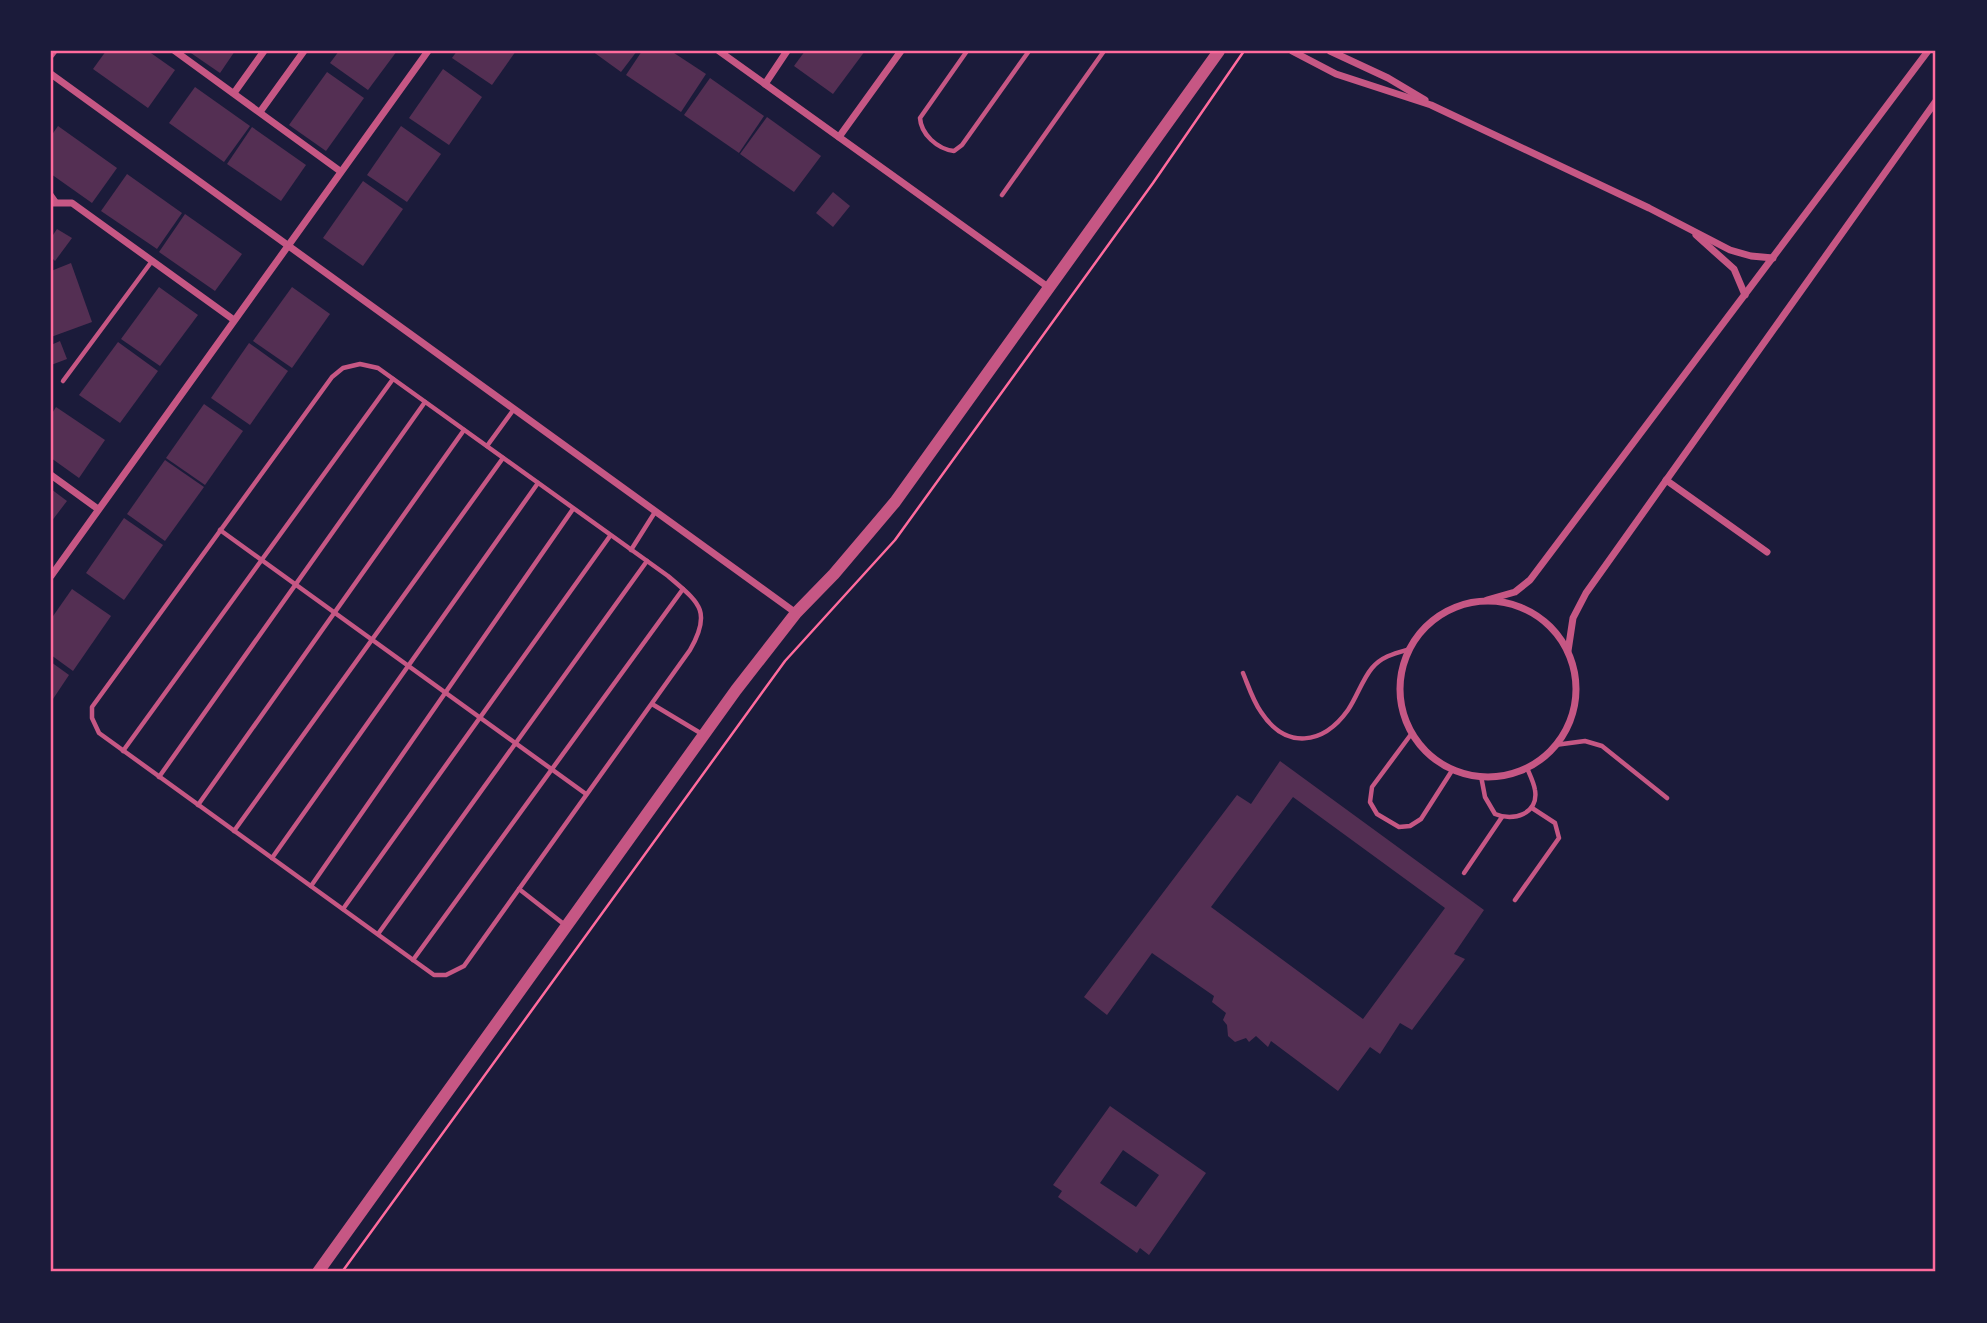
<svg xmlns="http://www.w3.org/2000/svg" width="1987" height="1323" viewBox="0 0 1987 1323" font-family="Roboto,sans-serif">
<rect width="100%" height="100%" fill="#1b1b3a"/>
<!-- building -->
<g fill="#542f53" fill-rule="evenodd">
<path d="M106,51H148L175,70L148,108L93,69Z"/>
<path d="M188,51H235L220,73Z"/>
<path d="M339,51H397L368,90L330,63Z"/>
<path d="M457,51H516L492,85L452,58Z"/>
<path d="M592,51H637L621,72Z"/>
<path d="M642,51H671L706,74L681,112L626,75Z"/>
<path d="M805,51H865L833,94L794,66Z"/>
<path d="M443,69L482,97L449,145L409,118Z"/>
<path d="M327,72L364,98L326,151L289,125Z"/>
<path d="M710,78L764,116L739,153L684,115Z"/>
<path d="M195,87L250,126L224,162L169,123Z"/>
<path d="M767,117L821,156L794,192L740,154Z"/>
<path d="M58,126L117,168L92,203L51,174V136Z"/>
<path d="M401,126L441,154L407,202L367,175Z"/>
<path d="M252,127L306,165L281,201L227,164Z"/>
<path d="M127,174L182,213L157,249L101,211Z"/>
<path d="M363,181L403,209L363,266L323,238Z"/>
<path d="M833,192L850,206L833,227L816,213Z"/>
<path d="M185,214L242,254L215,291L159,252Z"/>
<path d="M57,229L72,238L55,261L51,257V238Z"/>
<path d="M71,263L92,322L51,337V271Z"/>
<path d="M159,287L198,315L160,366L121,339Z"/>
<path d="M292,287L330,314L292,368L253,341Z"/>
<path d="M60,341L67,359L51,365V345Z"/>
<path d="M118,342L158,371L120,423L79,395Z"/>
<path d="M249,343L288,371L250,425L211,398Z"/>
<path d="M204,404L243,431L205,485L166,458Z"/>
<path d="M56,407L105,440L79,478L51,458V415Z"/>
<path d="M165,460L204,487L165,541L127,514Z"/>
<path d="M51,489L67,501L51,522Z"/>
<path d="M124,518L163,545L124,600L86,573Z"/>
<path d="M72,589L111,616L73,671L51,655V619Z"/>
<path d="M51,662L69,675L51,702Z"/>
<path d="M1280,761L1484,910L1454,954L1465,959L1412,1030L1400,1023L1380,1054L1370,1047L1338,1091L1271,1041L1268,1047L1256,1036L1249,1042L1246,1038L1235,1042L1228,1036L1227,1025L1223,1020L1226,1013L1212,1002L1214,996L1152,953L1107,1015L1084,997L1237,795L1251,804ZM1293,797L1445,908L1363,1019L1211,907Z"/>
<path d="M1110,1106L1206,1173L1149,1255L1140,1248L1137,1253L1058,1197L1062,1191L1053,1185ZM1123,1150L1159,1175L1136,1207L1100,1183Z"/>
</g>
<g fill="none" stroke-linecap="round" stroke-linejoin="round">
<!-- path -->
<path stroke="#ff6b9d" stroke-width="2.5" d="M342,1272L785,661L895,540L1153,183L1244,51"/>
<!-- service -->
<g stroke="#c65784" stroke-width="4.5">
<path d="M967,51L920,118C921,134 937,149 954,151L962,145L1029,51"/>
<path d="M51,194L56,201"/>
<path d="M1002,195L1104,51"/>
<path d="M360,364L378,368L668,576C698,602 713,610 690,650L464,966L446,975H434L99,733L92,718V707L332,377L343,368Z"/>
<path d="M63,381L152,261"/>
<path d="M487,446L514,409"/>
<path d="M220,530L586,794"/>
<path d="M631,550L655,512"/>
<path d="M1243,673C1248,685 1253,701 1261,712C1286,750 1323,745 1348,710C1357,697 1362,680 1372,668C1382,656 1396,653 1410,649"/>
<path d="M652,704L702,734"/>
<path d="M1412,733L1372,787L1370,802L1377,814L1399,827L1410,826L1421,819L1453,769"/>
<path d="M1555,745L1585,741L1602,746L1667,798"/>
<path d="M123,751L393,379"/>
<path d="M1481,776L1485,797L1495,814C1513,822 1539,814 1535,790C1534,783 1530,775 1527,768"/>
<path d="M159,777L425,402"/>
<path d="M198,805L464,430"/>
<path d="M234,831L503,458"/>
<path d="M272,858L538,483"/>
<path d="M1464,873L1502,817"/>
<path d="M311,886L573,509"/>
<path d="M519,889L565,925"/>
<path d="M1515,900L1559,838L1555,823L1532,808"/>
<path d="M343,909L610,536"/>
<path d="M378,934L647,561"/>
<path d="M413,960L683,589"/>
</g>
<!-- minor -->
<g stroke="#c65784" stroke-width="7">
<path d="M175,51L340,171"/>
<path d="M719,51L1048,287"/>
<path d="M1292,51L1336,74L1431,105L1649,208L1730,250L1751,256L1773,258"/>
<path d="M1330,51L1388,78L1425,100"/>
<path d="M51,55L54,51"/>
<path d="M51,74L796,613"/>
<path d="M765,84L787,51"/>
<path d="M234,93L264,51"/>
<path d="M260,112L304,51"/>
<path d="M839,137L901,51"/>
<path d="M51,203H72L234,320"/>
<path d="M1696,235L1734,269L1745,295"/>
<path d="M51,475L98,509"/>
<path d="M1666,480L1767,552"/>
<path d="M51,576L428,51"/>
<path d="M1487,600L1515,592L1530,580L1928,51"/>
<circle cx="1488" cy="689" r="88"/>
<path d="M1568,651L1573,618L1586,593L1936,101"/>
</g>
<!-- tertiary -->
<path stroke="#c65784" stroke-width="12" d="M318,1272L736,690L796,613L834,574L895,502L1219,51"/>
</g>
<!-- border -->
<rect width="1987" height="1323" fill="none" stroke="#1b1b3a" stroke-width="105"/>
<rect x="52" y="52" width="1882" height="1218" fill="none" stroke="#ff6b9d" stroke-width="2.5"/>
</svg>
